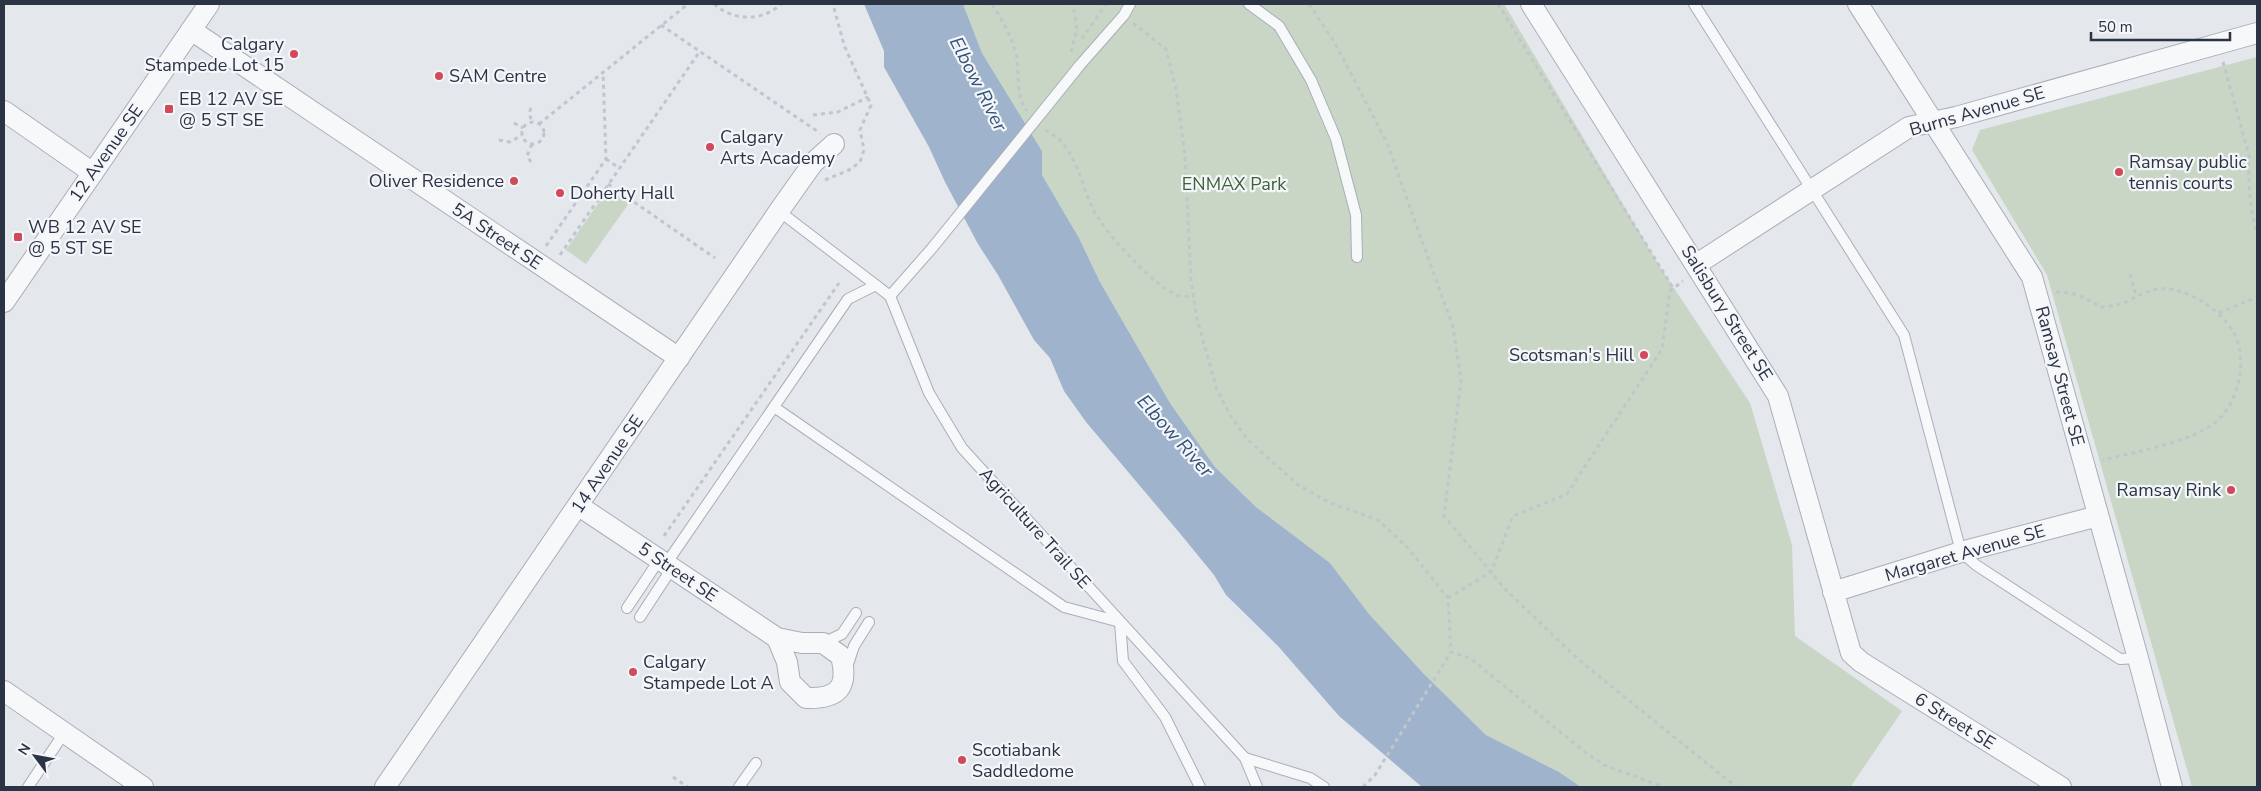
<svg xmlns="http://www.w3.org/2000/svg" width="2261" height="791" viewBox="0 0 2261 791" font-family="'Nunito Sans',sans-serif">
<rect width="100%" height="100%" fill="#e4e7ec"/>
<!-- green -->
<g fill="#c9d6c5">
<path d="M963,4H1504L1660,267L1750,403L1792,545L1795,636L1902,711L1851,786L1852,787H1581L1559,772L1486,735L1424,674L1369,614L1330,563L1256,507L1215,467L1170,403L1100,282L1079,238L1042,175V151L982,53Z"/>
<path d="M2257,57V787H2192L2047,275L1972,150L1980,130Z"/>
<path d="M608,189L629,203L586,264L566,250Z"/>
</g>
<!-- water -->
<path fill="#9fb4cc" d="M864,4H963L982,53L1042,151V175L1079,238L1100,282L1170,403L1215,467L1256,507L1330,563L1369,614L1424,674L1486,735L1559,772L1581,787H1422L1339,716L1278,646L1226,595L1214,575L1178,531L1086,422L1064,391L1050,358L1034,340L998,275L978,244L945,182L929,147L884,67V51Z"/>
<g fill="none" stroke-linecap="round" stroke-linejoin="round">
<defs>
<g id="lane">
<path d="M1249,4L1279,26L1311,80L1336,139L1356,215L1357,257"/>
<path d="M1694,4L1904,335L1961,552L1976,565L2120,659L2138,658"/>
<path d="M1047,106L1080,65L1124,15L1130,4"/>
<path d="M779,211L890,296"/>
<path d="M933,247L890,296L929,393L962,448L1245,758L1257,787"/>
<path d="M774,407L1064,607L1120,622L1123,661L1165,717L1200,787"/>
<path d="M666,564L848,299L876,285"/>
<path d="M627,608L659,560"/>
<path d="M640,617L672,568"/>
<path d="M823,643L842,634L856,613"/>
<path d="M847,667L854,646L869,622"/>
<path d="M1245,758L1310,778L1324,787"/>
<path d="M28,787L64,733"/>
<path d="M739,787L756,763"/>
</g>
<g id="street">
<path d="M1531,4L1778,396L1851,653L1861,662L2061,787"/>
<path d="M1858,4L2032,277L2138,658L2172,787"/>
<path d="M191,30L679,358"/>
<path d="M4,111L93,173"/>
<path d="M1697,264L1909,127L1956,117L2257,33"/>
<path d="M4,302L209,4"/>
<path d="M579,506L777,638L802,643H823L841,656C849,688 838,699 806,698L790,682L787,662L777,638"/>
<path d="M1833,592L1961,552L2098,516"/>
<path d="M4,691L143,787"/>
<path d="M385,787L779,211L813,163L834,144"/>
</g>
</defs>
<!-- lane casing -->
<use href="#lane" stroke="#a9aeb7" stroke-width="12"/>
<!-- street casing -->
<use href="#street" stroke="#a9aeb7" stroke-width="22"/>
<!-- path -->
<g stroke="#c2c5cb" stroke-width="3" stroke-dasharray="4 4" stroke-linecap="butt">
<path d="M714,4C733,21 762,22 781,4"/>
<path d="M992,4C1002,20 1011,35 1016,54C1020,72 1015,96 1027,111"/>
<path d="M1309,4L1335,43L1387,143L1453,327L1461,380L1444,516L1506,590L1579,660L1736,787"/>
<path d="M1498,4L1673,288"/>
<path d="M1133,23L1166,49L1176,89L1185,156L1191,280L1197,319L1217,390L1230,415L1247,439L1297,484L1328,502L1378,520L1408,548L1448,598L1451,652L1470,658L1586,753L1604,765L1664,787"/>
<path d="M661,25L820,133"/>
<path d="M1082,39L1106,4"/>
<path d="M1071,52L1077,29L1073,4"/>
<path d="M2223,62L2249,155C2248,181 2250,209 2257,234"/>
<path d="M531,108L529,113L532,122"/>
<path d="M813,115L838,112L868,97"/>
<circle cx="533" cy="133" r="11"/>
<path d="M514,123L523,128"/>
<path d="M539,124L688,4"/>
<path d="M1045,130C1076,145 1079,180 1093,209C1102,230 1154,286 1175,294C1180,297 1188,296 1194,297"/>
<path d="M499,140L510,142L522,135"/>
<path d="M606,159L619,168"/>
<path d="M531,162L527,156L532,144"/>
<path d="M825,180L849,170L860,162L864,150L860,130L871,105L844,45L833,4"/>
<path d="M608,184L715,258"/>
<path d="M546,246L606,159L603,71"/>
<path d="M560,255L700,51"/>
<path d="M2130,274L2136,295"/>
<path d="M2056,292C2071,291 2088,298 2100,307C2109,306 2118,306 2126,302C2140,295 2152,287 2169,289C2196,292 2230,317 2238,343C2245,368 2238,399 2220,418C2199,441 2134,452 2103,460"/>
<path d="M2219,313L2257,297"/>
<path d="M664,536L839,283"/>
<path d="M1448,598L1491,572L1513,516L1567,494L1662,349L1670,291L1683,281"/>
<path d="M673,777L688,787"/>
<path d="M1363,787L1375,775L1451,652"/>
</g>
<!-- lane -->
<use href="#lane" stroke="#f7f8fa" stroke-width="10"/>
<!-- street -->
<use href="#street" stroke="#f7f8fa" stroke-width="20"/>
<defs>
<path id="lane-bridge" d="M933,247L1047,106"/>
</defs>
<!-- lane-bridge casing -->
<use href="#lane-bridge" stroke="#a9aeb7" stroke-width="12" stroke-linecap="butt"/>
<!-- lane-bridge -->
<use href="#lane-bridge" stroke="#f7f8fa" stroke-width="10"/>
</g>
<!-- markers -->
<g fill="#d1495b" stroke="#f4f6f9" stroke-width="2">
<circle cx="294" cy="54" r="5"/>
<circle cx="439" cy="76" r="5"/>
<rect x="164" y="104" width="10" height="10" rx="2.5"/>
<circle cx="710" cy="147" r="5"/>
<circle cx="2119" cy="172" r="5"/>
<circle cx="514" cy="181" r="5"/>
<circle cx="560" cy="193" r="5"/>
<rect x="13" y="232" width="10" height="10" rx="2.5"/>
<circle cx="1644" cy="355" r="5"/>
<circle cx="2231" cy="490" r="5"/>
<circle cx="633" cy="672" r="5"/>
<circle cx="962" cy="760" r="5"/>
</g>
<g text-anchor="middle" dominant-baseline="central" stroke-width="4.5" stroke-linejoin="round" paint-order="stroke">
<!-- poi labels -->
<g font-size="18" fill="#2b3445" stroke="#f4f6f9" text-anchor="start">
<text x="284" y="44" text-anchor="end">Calgary<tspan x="284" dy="21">Stampede Lot 15</tspan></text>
<text x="449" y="76">SAM Centre</text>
<text x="179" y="99">EB 12 AV SE<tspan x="179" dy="21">@ 5 ST SE</tspan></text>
<text x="720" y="137">Calgary<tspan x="720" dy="21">Arts Academy</tspan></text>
<text x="2129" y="162">Ramsay public<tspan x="2129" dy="21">tennis courts</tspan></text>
<text x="504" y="181" text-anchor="end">Oliver Residence</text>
<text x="570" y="193">Doherty Hall</text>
<text x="28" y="227">WB 12 AV SE<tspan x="28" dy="21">@ 5 ST SE</tspan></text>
<text x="1634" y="355" text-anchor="end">Scotsman's Hill</text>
<text x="2221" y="490" text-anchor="end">Ramsay Rink</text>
<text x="643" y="662">Calgary<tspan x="643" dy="21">Stampede Lot A</tspan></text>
<text x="972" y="750">Scotiabank<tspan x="972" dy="21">Saddledome</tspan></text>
</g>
<!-- street labels -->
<g font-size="18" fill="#2b3445" stroke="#f4f6f9">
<text transform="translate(1977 111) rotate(-16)">Burns Avenue SE</text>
<text transform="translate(106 153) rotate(-55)">12 Avenue SE</text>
<text transform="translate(497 236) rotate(34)">5A Street SE</text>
<text transform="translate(1727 313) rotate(58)">Salisbury Street SE</text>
<text transform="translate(2060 376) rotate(75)">Ramsay Street SE</text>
<text transform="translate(607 464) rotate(-56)">14 Avenue SE</text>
<text transform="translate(1035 528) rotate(48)">Agriculture Trail SE</text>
<text transform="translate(1965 553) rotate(-16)">Margaret Avenue SE</text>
<text transform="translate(678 572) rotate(34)">5 Street SE</text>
<text transform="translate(1955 721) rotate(32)">6 Street SE</text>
</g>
<!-- park labels -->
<g font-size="18" fill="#3f6138" stroke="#f4f6f9">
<text x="1234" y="184">ENMAX Park</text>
</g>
<!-- water labels -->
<g font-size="19" font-style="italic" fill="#34527a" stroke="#f4f6f9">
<text transform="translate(978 84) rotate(63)">Elbow River</text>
<text transform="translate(1175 436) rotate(48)">Elbow River</text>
</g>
</g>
<!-- border -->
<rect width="2261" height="791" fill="none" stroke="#2b3445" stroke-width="10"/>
<!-- north arrow -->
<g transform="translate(35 756) rotate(302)" stroke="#f4f6f9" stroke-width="4" paint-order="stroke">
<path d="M0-4L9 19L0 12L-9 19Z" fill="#2b3445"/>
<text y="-8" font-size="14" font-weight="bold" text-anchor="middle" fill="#2b3445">N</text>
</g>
<!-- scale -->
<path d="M2091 32v8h139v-8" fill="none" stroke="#2b3445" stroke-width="2.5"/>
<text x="2098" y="32" font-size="15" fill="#2b3445" stroke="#f4f6f9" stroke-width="4" paint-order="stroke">50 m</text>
</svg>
